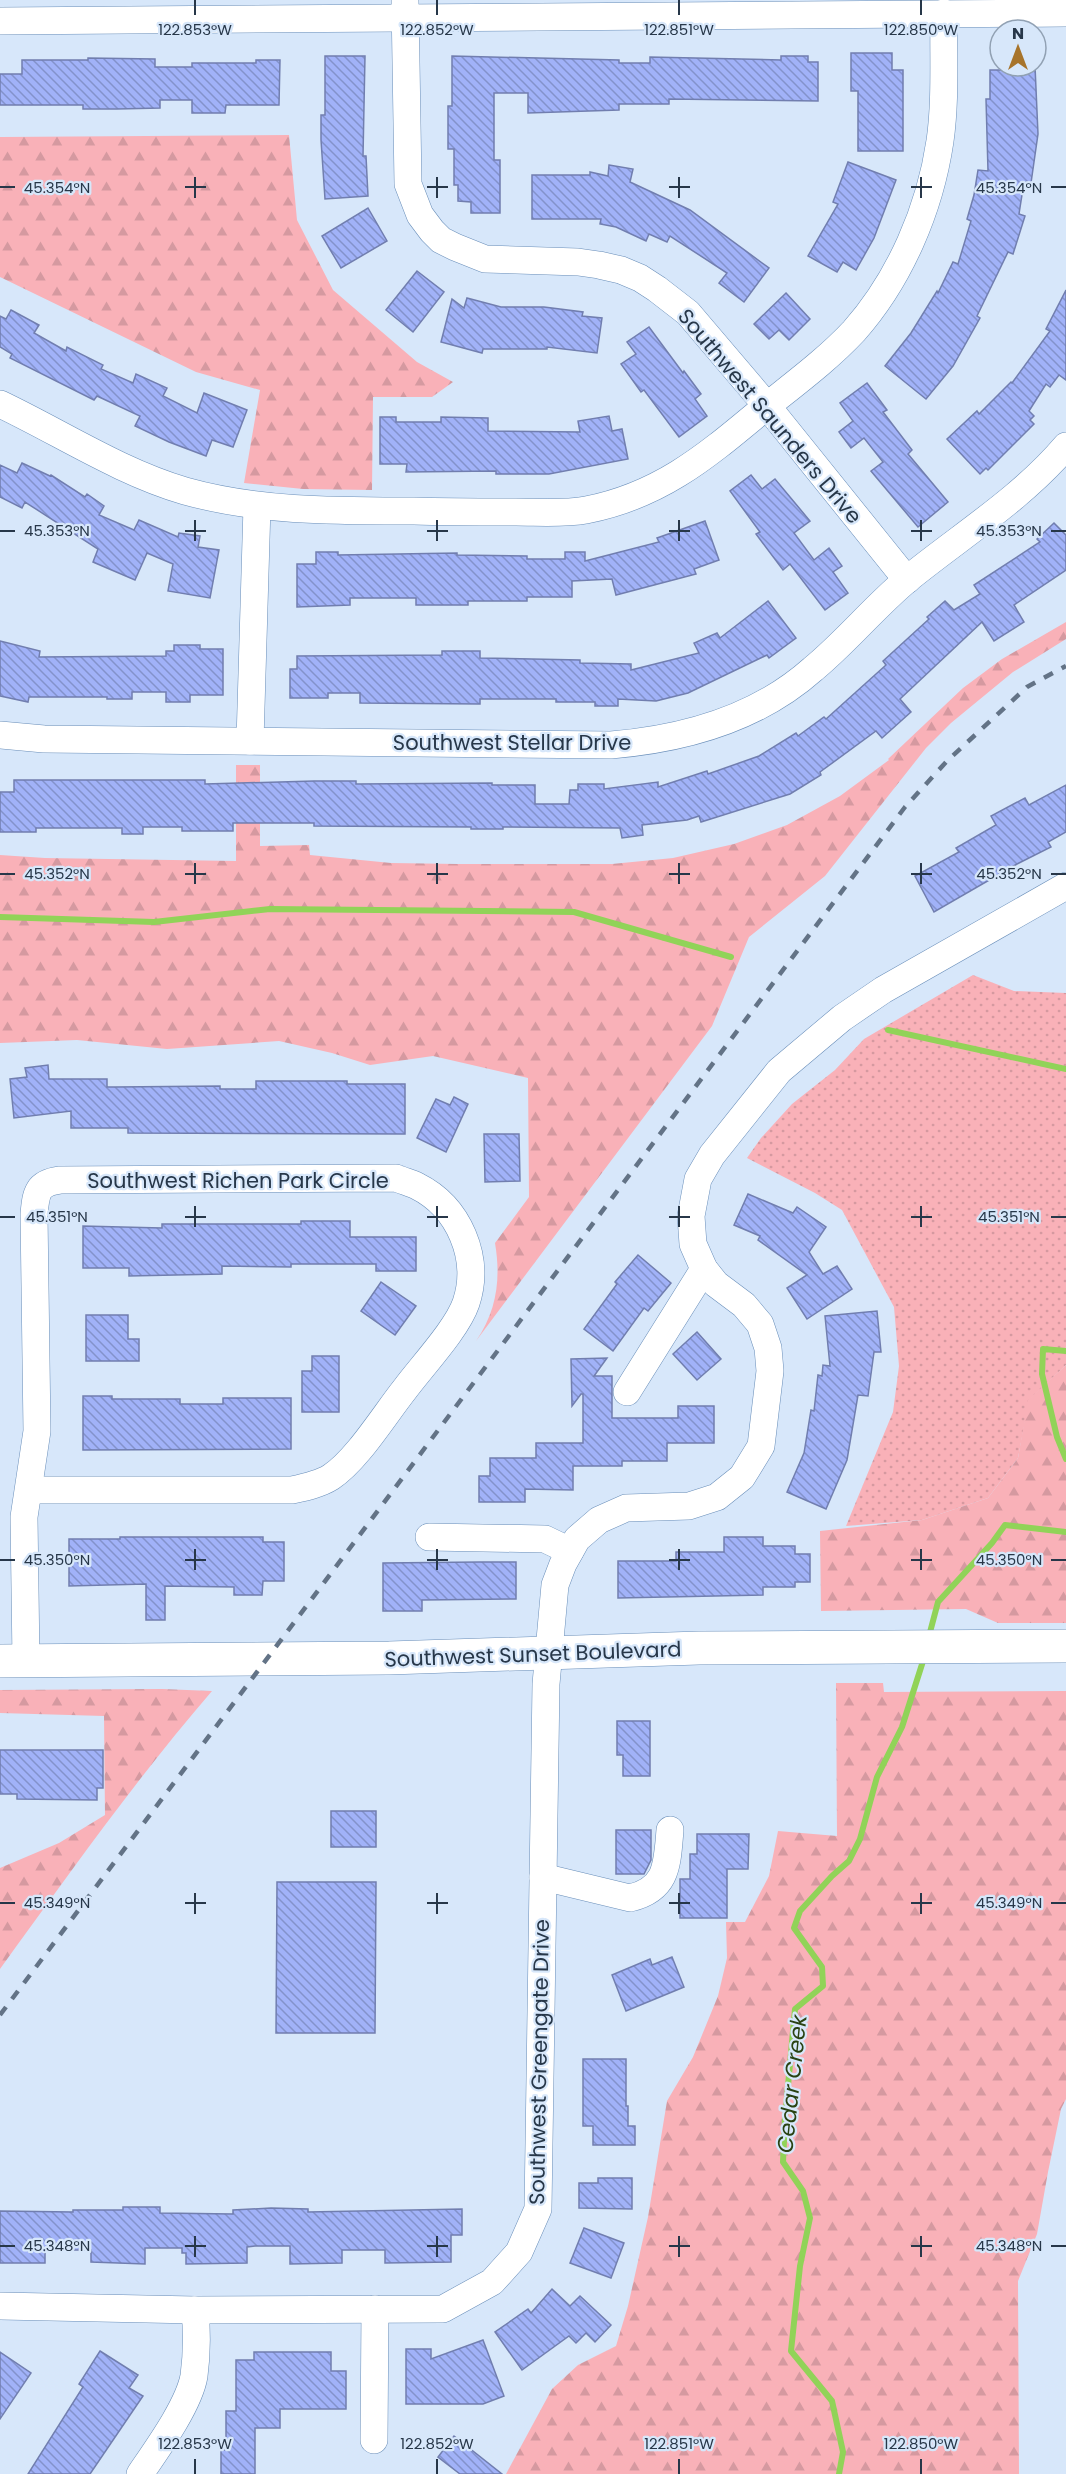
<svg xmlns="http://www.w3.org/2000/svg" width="1066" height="2474" viewBox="0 0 1066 2474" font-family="Poppins,sans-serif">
<defs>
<pattern id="grass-dots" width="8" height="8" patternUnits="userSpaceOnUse" patternTransform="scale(1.5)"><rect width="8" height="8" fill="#f9b1b8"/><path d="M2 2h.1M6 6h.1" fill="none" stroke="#d599a0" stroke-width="1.8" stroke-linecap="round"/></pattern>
<pattern id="forest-firs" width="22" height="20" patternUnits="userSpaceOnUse" patternTransform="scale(1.5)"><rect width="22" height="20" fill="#f9b1b8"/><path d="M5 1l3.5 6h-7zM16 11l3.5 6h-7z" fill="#d599a0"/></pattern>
<pattern id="building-back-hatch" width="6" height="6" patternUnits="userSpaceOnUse" patternTransform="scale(1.5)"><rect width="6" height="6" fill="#a1b2f8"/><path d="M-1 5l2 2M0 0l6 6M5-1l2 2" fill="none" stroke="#8392cb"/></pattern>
</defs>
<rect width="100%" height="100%" fill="#d7e7fa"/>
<!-- grass -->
<path fill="url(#grass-dots)" d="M973,975L1014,991L1066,993V1365L1029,1400L1018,1458L988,1498L922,1520L846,1526L893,1412L899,1366L894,1307L842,1210L815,1193L747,1158L761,1138L792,1104L835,1070L864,1039Z"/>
<!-- forest -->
<g fill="url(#forest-firs)">
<path d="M289,135L297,220L333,290L417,362L453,382L432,397H373L372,490L303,489L244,483L260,390L196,372L0,277V137Z"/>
<path d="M1066,622V639L1013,672L951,723L926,748L825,876L749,937L712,1026L476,1341C497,1311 501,1278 495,1243L529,1197L528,1078L433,1056L370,1065L332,1053L279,1041L167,1049L77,1040L0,1043V855L45,858L236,861V765H260V846L309,845L310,855L391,863L458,864H612L673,858L734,844L787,825L840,796L889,760L888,759L963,688L1002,659Z"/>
<path d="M1066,1365V1623H998L966,1609L821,1611L820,1531L922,1520L988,1498L1018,1458L1028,1400Z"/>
<path d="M836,1683H883L884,1692L1066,1691V2099L1061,2109L1048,2172L1037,2234L1018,2281L1019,2474H506L552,2389L578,2365L616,2346L628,2306L648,2217L667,2101L693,2057L718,1996L727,1958L726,1922H745L769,1876L778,1831L837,1836Z"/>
<path d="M162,1689L212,1691C136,1779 69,1874 0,1969V1868L59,1843L105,1815L104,1716L0,1713V1690Z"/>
</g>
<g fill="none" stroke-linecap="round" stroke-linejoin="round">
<!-- stream -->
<g stroke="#91d358" stroke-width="6">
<path d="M0,917L154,922L270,909L574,912L731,957"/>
<path d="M888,1030L1066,1069"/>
<path d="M1066,1351L1043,1349L1042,1374L1057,1437L1066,1459"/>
<path d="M929,1636L938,1602L992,1543L1005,1525L1066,1532"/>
<path d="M839,2474L843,2452L832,2401L791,2351L800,2266L810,2218L803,2191L783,2162L785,2119L795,2009L823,1986L822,1967L794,1928L800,1911L832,1876L849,1861L860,1839L877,1777L902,1727L924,1658"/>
</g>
</g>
<!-- building -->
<g fill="url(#building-back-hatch)" stroke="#717eaf" stroke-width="1.5">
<path d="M851,53H892V70H903V151H858V91H851Z"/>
<path d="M325,56H365L363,156H366L368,196L325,199L321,140V115H325Z"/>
<path d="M452,56L619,60V63H650V57L781,60V56H808V62H818V101L669,99V104H619V110L528,113V93H494V160H500V213H471V202L458,201V185H454V149H448V106H452Z"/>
<path d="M88,58L155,59V67H192V63H256V60H280L279,105H226L225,113H192V100H160V108L117,109H83V105H0V74H22V60H88Z"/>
<path d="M1004,66H1035L1038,134L1031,183L1024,182L1019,214L1025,216L1013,254L1008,252L977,316L980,318L953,366L926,399L885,366L911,333L937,291L938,293L953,262L958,264L971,221L967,219L974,195L978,170L988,171L986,99H990V70H1004Z"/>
<path d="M848,162L896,180L874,238L856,270L843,262L837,272L808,256L838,204L833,202Z"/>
<path d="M609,165L633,169L630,182L690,210L769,268L744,302L719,283L727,273L670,236L667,242L649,234L646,241L616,227L600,224L601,219H532V175H590V172L608,176Z"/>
<path d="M368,208L387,241L341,268L322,236Z"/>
<path d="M417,271L444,292L413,332L386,310Z"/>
<path d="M1066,290V380L1059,375L1050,387L1046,384L1029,411L1034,416L1030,420L1034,424L988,470L986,468L980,474L947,439L977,411L979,414L1011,382L1012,383L1050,331L1046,329Z"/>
<path d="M786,293L810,319L789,340L779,330L769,339L754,324Z"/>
<path d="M467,298L501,307H544L583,312L582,316L602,318L597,353L547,347V349H483L482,353L441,342L452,299L464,308Z"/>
<path d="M11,310L39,325L34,333L66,351L67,347L103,365L101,369L133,383L136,374L167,388L163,396L197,413L204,393L247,410L233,447L212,440L206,456L169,442L135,426L140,416L97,396L94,400L10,358L12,354L0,347V316L6,319Z"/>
<path d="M649,327L683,373L684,371L701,394L695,399L707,416L679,437L644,390L641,392L621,364L636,354L627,342Z"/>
<path d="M867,383L887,410L883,412L912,450L908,454L948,502L918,527L871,471L883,462L864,438L851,448L839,432L853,421L840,403Z"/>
<path d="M609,416L612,431L622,429L628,459L549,474H496V471L406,472L407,464H380V417H396V422H441V417L488,418V431L580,432L578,421Z"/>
<path d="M22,463L50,476L51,475L85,497L87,494L104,506L99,515L134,530L139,520L178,537L179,533L200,536L198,547L219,550L210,598L168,591L173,564L147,553L135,580L93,562L98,549L25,502L22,508L0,497V465L17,473Z"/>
<path d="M751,475L762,489L775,479L810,521L794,533L814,560L829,548L842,566L833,572L848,593L825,610L790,564L783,570L756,534L760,532L730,491Z"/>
<path d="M705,521L719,560L694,569L696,574L616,595L612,579L572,581V597H527V601H468V605H416V598H350V605L297,607V564H316V552H338V555L457,553V555L527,556V559H565V552H585V561L659,542L657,538Z"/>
<path d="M1054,523L1066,535V570L1014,605L1024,622L994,641L982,622L900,699L911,712L882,738L876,731L820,772L821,775L790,794L701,822L699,816L687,820L642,825L643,835L622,838L620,828L503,827V829H471V827L314,826V823H233V831H182V827H143V834H122V828H36V832H0V792H14V780H205V784L314,781H356V784L492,783V785H535V804H569L570,790H578V784H604V789L658,782V787L707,771L708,774L759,756L796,733L798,736L824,717L826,719L886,665L883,661L929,619L927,617L945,601L954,610L980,594L974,585L1040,542L1037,539Z"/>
<path d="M768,601L796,638L769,658L767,655L688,693L656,701L618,699V706H595V702H556V699H480V704L360,703V693H328V698H290V669H297V656L442,655V651H480V658L580,660V663L631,664V670L699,653L694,643L717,633L720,638Z"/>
<path d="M0,641L40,651L39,657L166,656V651H174V645H200V649H223V695H190V702H166V692H132V699H107V697H29L28,702L0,696Z"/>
<path d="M1066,785V832L1048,842L1051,847L1017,864L934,912L915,876L959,852L956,848L996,825L991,816L1025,798L1029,805Z"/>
<path d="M48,1065L49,1079H107V1087H115L220,1086V1089H256V1081H347V1084H405V1134L128,1133V1128H71V1111L14,1118L10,1079L27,1077L25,1068Z"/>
<path d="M454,1097L468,1104L446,1152L417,1138L436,1099L450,1105Z"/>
<path d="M484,1134H519L520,1181L485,1182Z"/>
<path d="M748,1194L793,1213L797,1207L826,1227L809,1252L823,1274L837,1266L852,1289L807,1319L787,1288L807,1275L758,1240L760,1236L734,1225Z"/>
<path d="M301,1221H350V1237H416V1271H376V1264H291V1267L222,1266V1274L129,1276V1268H83V1226L162,1228V1224H301Z"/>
<path d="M638,1255L671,1283L648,1311L644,1308L613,1351L584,1329L617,1284L615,1282Z"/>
<path d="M381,1282L416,1306L395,1335L361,1311Z"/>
<path d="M877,1311L881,1352H874L868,1396L858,1395L847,1460L826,1509L787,1492L804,1453L811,1410L814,1411L818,1375L822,1376L823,1365L830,1366L825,1316Z"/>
<path d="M86,1315H128V1339H139V1361H86Z"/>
<path d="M697,1332L721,1359L697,1380L673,1354Z"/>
<path d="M312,1356H339V1412H302V1371H312Z"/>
<path d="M607,1358L594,1376H612V1418H678V1406H714V1443H667V1461H622V1466H573V1490L525,1489V1502H479V1476H490V1458H536V1443H583V1394H581L572,1406L571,1359Z"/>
<path d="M83,1396H112V1399H180V1404H223V1398H291V1449L83,1450Z"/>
<path d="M120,1537H263V1542H284V1581H263L262,1595H234V1587L165,1586V1620H146V1584L69,1586V1539H120Z"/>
<path d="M724,1537H763V1546H795V1554H810V1582H795V1587H763V1595L618,1598V1561H676V1552H724Z"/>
<path d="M480,1562H516V1599L422,1600V1611H383V1563Z"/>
<path d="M617,1721H650V1776H623V1755H617Z"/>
<path d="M0,1750H103V1788H97V1800L17,1799V1794H0Z"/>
<rect x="331" y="1811" width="45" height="36"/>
<path d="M616,1830H651V1860L644,1874H616Z"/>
<path d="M697,1834H749L748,1869H727V1918H680V1879H690V1854H697Z"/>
<path d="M277,1882H376L375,2033H276Z"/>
<path d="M672,1957L684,1987L626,2011L612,1975L650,1959L652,1965Z"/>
<path d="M583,2059H626V2106H628V2126H635V2145H593V2126H583Z"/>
<path d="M598,2178H632V2209L579,2208V2183H598Z"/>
<path d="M123,2207H160V2213L233,2214V2210L271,2208L308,2209V2212L462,2209V2235H451V2262L385,2263V2250H342V2263L290,2264V2246H255L247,2247V2263L186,2264V2253H182V2248H145V2264L91,2262V2250H45V2263H0V2211L73,2212V2210H123Z"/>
<path d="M584,2228L624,2243L611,2278L570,2263Z"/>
<path d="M552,2289L570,2306L580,2296L611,2325L595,2342L586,2333L576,2343L569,2336L522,2370L495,2332L528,2309L531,2313Z"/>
<path d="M483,2340L504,2396L483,2404H406V2349H431V2359Z"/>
<path d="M100,2351L138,2375L129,2388L143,2396L90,2474H28L83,2387L79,2384Z"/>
<path d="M0,2352L31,2373L0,2419Z"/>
<path d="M254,2352H331V2371H346V2409H280V2428H255V2474H221V2450H226V2411H236V2360H254Z"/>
<path d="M454,2436L502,2474H460L438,2457Z"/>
</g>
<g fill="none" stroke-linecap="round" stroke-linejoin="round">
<defs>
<g id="minor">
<path d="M405,1L408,184L420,215L432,231L441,240L455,247L485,259L578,262L599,265L621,270L640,278L657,289L688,313L767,406L907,580"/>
<path d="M0,21L1066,13"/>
<path d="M0,404C61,433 120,472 185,491C260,512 337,511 414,511C448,512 482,512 516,512C539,512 564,514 586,510C658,496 703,459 757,414C790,387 825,362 854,331C900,279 930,209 940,141C946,99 943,55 944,13"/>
<path d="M0,735L44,739L611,745C684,739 757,719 813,669C847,641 875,606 909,578C962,535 1022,498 1066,446"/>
<path d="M250,741L257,506"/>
<path d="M627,1392L704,1269"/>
<path d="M429,1537L545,1539L570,1551"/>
<path d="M26,1661L24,1517L37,1431L34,1214C36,1193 37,1183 60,1180L396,1178C403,1181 411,1183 417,1186C459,1207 481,1258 466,1303C457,1329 422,1366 405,1389C385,1414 357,1460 331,1477C320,1484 306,1487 292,1490H29"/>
<path d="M543,1877L630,1898C668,1889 667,1864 670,1830"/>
<path d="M0,2306L195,2310L443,2309L492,2282L519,2252L538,2209L546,1684L555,1585L563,1564L577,1539L599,1520L626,1508L689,1506L717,1497L742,1477L761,1446L770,1371L768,1348L760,1324L744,1305L716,1284L704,1269L693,1244L691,1216L698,1179L712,1155L779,1071L842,1018L883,990L1066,886"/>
<path d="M374,2440L375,2309"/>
<path d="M140,2474C157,2449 189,2405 194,2376C197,2354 197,2332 195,2310"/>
</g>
<path id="major" d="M0,1661L389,1658L699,1648L1066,1646"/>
</defs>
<!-- minor casing -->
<use href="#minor" stroke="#698eb9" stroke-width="28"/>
<!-- major casing -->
<use href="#major" stroke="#698eb9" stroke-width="34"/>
<!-- minor -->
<use href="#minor" stroke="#fff" stroke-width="27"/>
<!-- major -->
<use href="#major" stroke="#fff" stroke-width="33"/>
<!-- rail -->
<path stroke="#637386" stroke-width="4.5" stroke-dasharray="10 10" stroke-linecap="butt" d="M0,2015L905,807L947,761L1027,687L1066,666"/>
</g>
<!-- ticks -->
<path fill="none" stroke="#273749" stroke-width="2" d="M195,0V15M437,0V15M679,0V15M921,0V15M195,177V198M437,177V198M679,177V198M921,177V198M0,187H15M185,187H206M427,187H448M669,187H690M911,187H932M1051,187H1066M195,520V541M437,520V541M679,520V541M921,520V541M0,531H15M185,531H206M427,531H448M669,531H690M911,531H932M1051,531H1066M195,863V884M437,863V884M679,863V884M921,863V884M0,874H15M185,874H206M427,874H448M669,874H690M911,874H932M1051,874H1066M195,1206V1227M437,1206V1227M679,1206V1227M921,1206V1227M0,1217H15M185,1217H206M427,1217H448M669,1217H690M911,1217H932M1051,1217H1066M195,1549V1570M437,1549V1570M679,1549V1570M921,1549V1570M0,1560H15M185,1560H206M427,1560H448M669,1560H690M911,1560H932M1051,1560H1066M195,1893V1914M437,1893V1914M679,1893V1914M921,1893V1914M0,1903H15M185,1903H206M427,1903H448M669,1903H690M911,1903H932M1051,1903H1066M195,2236V2257M437,2236V2257M679,2236V2257M921,2236V2257M0,2246H15M185,2246H206M427,2246H448M669,2246H690M911,2246H932M1051,2246H1066M195,2459V2474M437,2459V2474M679,2459V2474M921,2459V2474"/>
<g text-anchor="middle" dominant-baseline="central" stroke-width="4.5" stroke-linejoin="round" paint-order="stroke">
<!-- street labels -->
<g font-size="21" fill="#273749" stroke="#d7e7fa">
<text transform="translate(770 416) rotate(50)">Southwest Saunders Drive</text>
<text x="512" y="742">Southwest Stellar Drive</text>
<text x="238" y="1180">Southwest Richen Park Circle</text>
<text transform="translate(533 1654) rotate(-2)">Southwest Sunset Boulevard</text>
<text transform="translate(539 2062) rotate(-89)">Southwest Greengate Drive</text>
</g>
<!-- water labels -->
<g font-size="22" font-style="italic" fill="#294212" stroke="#d7e7fa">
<text transform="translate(792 2084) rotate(-84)">Cedar Creek</text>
</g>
</g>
<g font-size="15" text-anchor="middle" fill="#273749" stroke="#d7e7fa" stroke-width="4.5" stroke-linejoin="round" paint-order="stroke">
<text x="195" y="35">122.853°W</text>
<text x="437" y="35">122.852°W</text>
<text x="679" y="35">122.851°W</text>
<text x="921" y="35">122.850°W</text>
<text x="57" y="193">45.354°N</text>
<text x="1009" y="193">45.354°N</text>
<text x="57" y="536">45.353°N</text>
<text x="1009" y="536">45.353°N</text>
<text x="57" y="879">45.352°N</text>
<text x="1009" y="879">45.352°N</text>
<text x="57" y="1222">45.351°N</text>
<text x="1009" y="1222">45.351°N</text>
<text x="57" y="1565">45.350°N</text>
<text x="1009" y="1565">45.350°N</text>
<text x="57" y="1908">45.349°N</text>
<text x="1009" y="1908">45.349°N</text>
<text x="57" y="2251">45.348°N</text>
<text x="1009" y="2251">45.348°N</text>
<text x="195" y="2449">122.853°W</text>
<text x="437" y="2449">122.852°W</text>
<text x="679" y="2449">122.851°W</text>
<text x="921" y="2449">122.850°W</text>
</g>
<!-- north arrow -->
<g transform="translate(1018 48)"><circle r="28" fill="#d7e7fa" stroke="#91a1b3" stroke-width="1.5"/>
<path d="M0-4.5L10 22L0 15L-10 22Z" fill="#a7742b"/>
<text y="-9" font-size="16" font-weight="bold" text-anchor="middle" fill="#273749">N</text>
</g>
</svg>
